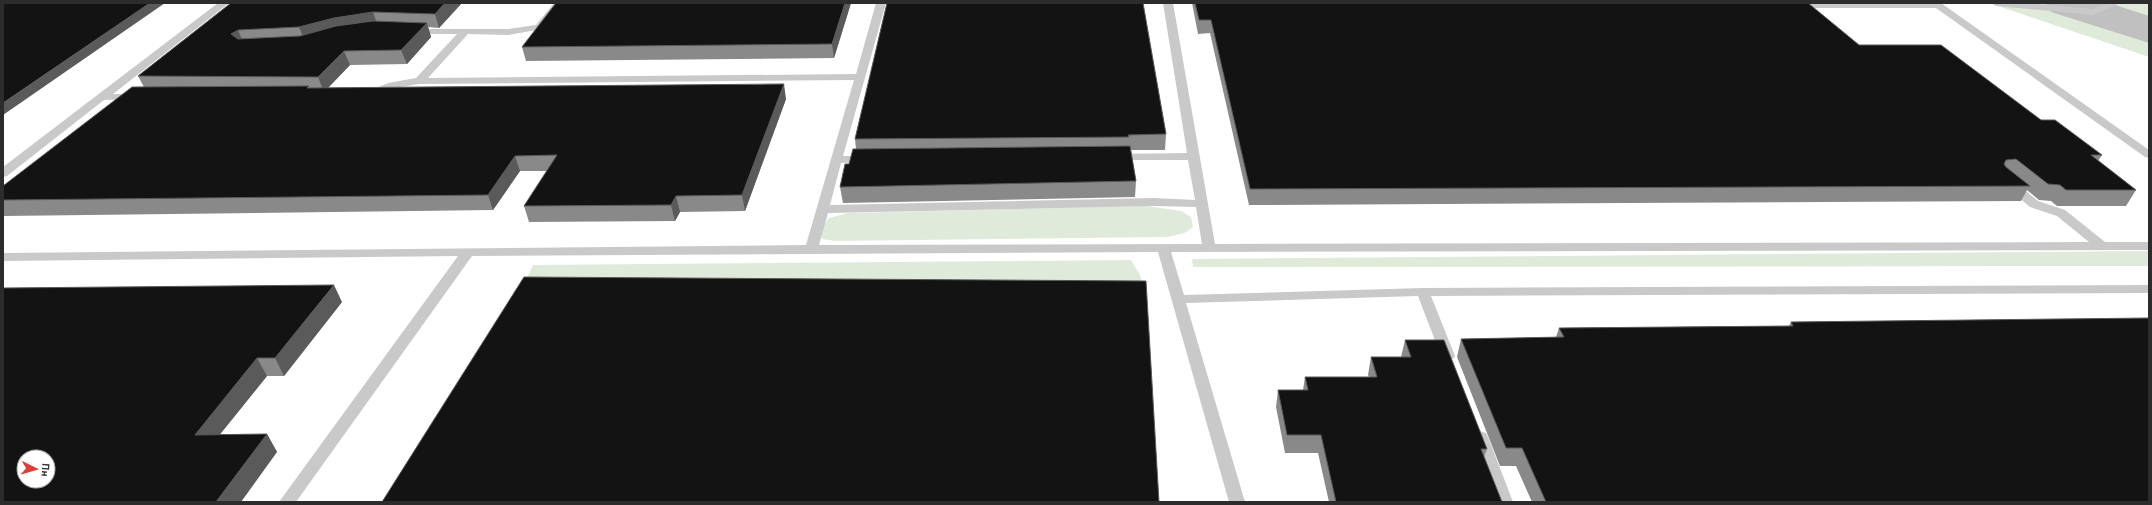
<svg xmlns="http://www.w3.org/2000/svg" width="2152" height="505" viewBox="0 0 2152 505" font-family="'Alegreya Sans',sans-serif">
<rect width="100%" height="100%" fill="#fff"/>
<!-- green -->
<g fill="#e0eada">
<path d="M1989,3H2149V57Z"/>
<path d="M1147,206L1181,211L1191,217L1193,227L1185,233L1168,237L835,241L822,239L820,229L829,218L848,213Z"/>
<path d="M2149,251V266L1193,267L1192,259Z"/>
<path d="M1131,260L1140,275L1146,298L522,289L533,265Z"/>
</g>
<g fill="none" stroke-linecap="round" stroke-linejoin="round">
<!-- taxiway -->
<path fill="#c0c0c0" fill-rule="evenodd" d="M2045,3H2109L2149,16V43L2051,12Z"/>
<!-- service -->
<g fill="#c9c9c9" fill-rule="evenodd">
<path d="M218,3H229L113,94H137L141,95L142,97L141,99L104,100L7,176L3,177V167Z"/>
<path d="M554,3H564L542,29L508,35L468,34L428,78L856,74L876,3H886L843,156H867L873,159L867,162L841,163L830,205L1154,198L1195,200L1188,160H1115L1109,157L1115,154L1187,153L1163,3H1173L1215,244L2089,242L2057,216L2030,207L2006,187L2004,184L2006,181H2014L2038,201L2065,210L2105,242H2149V250L1171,252L1184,295L1423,288L2149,285V293L1431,296L1455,356L1453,359H1443L1441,356L1418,296L1186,303L1245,502H1229L1158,252L472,256L296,502H279L458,256L3,261V253L806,245L854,80L419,84L394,88L370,96L365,93L388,83L416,78L457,34H413L410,33V29H508L536,25ZM1154,206L1196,207L1202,244L819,245L828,213Z"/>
<path d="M1808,3H1941L2149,150V158L2145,157L1936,8H1811L1806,5Z"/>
<path d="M1991,3H2026L2092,9L2107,3H2120L2093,15L1996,6Z"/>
<path d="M1480,431L1486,433L1488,437L1513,502H1497L1472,437L1474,433Z"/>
</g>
</g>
<!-- wall -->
<g fill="#898989">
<path d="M231,3L461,4L439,28L428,27L431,37L407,64L350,65L328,88L786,99L745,211L680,212L675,221L529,222L524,206L547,171H520L493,210L3,216V186L144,87L138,76Z"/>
<path d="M556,3H851L834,58L526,61L522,47Z"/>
<path d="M1192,3H1808L1859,45L2041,120L2102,155L2098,161L2136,190L2126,206H2057L2051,201L2039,200L2027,190L2021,201L1249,205L1210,33L1198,34Z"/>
<path d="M1166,134L1165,150H1131L1136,181L1135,197L843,203L840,187L849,164L856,149L855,139Z"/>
<path d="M342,302L284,376H267L220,434H267L277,452L3,502Z"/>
<path d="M1791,322L2149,502H1532L1516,466H1500L1457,357L1461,339L1556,337L1559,328L1789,326Z"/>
<path d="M1405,340L1487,449L1484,457L1502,502H1329L1318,453H1285L1276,407L1278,390H1303L1305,377H1369L1368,375L1371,357H1401Z"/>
</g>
<!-- shaded-wall -->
<g fill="#5a5a5a">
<path d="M150,3H165L3,115V103Z"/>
<path d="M445,3H460L461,4L439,28L435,14Z"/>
<path d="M845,3H851L834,58L832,44Z"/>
<path d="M373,12L378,26L305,42L299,27L334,18Z"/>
<path d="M427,23L431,37L407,64L401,50Z"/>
<path d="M238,30L244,44L231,34Z"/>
<path d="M344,51L350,65L324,92L318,77Z"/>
<path d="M784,84L786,99L745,211L742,195Z"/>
<path d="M515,156L520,171L493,210L488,195Z"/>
<path d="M676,196L680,212L675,221L671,205Z"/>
<path d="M334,285L342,302L284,376L275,358Z"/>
<path d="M257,358L267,376L205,453L195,435Z"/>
<path d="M267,434L277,452L241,502H216Z"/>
</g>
<!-- building -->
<g fill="#131313" stroke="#5a5a5a" fill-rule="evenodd">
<path d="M3,3H150L3,103Z"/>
<path d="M231,3H445L435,14L373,12L334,18L299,27L238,30L231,34L238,39L300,36L336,26L373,21L427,23L401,50L344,51L318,77L138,76Z"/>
<path d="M556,3H845L832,44L522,47Z"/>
<path d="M887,3H1143L1166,134L1128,135L1129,137L855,139Z"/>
<path d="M1195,3H1808L1859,45H1941L2041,120H2055L2102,155H2091L2136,190H2066L2060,185L2048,184L2016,159L2006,160L2004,164L2006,167L2030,186L1250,189L1211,20H1199Z"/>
<path d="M784,84L742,195L676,196L671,205L524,206L557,155L515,156L488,195L3,200V186L132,87L309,86L307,88Z"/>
<path d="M1130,146L1136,181L840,187L845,164H849L853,149Z"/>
<path d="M524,277L1146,281L1159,502H382Z"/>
<path d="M334,285L275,358H257L195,435L267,434L216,502H3V288ZM24,457H48V481H24Z"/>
<path d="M2149,318V502H1546L1522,448H1506L1461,339L1564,337L1559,328L1793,326L1791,322Z"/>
<path d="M1405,340H1444L1487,449H1481L1502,502H1336L1321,435H1287L1278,390H1308L1305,377H1377L1371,357H1411Z"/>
</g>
<!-- border -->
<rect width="2152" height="505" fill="none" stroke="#2c2c2c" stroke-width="8"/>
<!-- north arrow -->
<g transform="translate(36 469) rotate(95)"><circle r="19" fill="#ffffff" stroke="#ababab"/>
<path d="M0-3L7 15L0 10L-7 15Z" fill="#dd3e34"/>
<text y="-6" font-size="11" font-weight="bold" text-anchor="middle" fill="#2c2c2c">Пн</text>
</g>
</svg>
